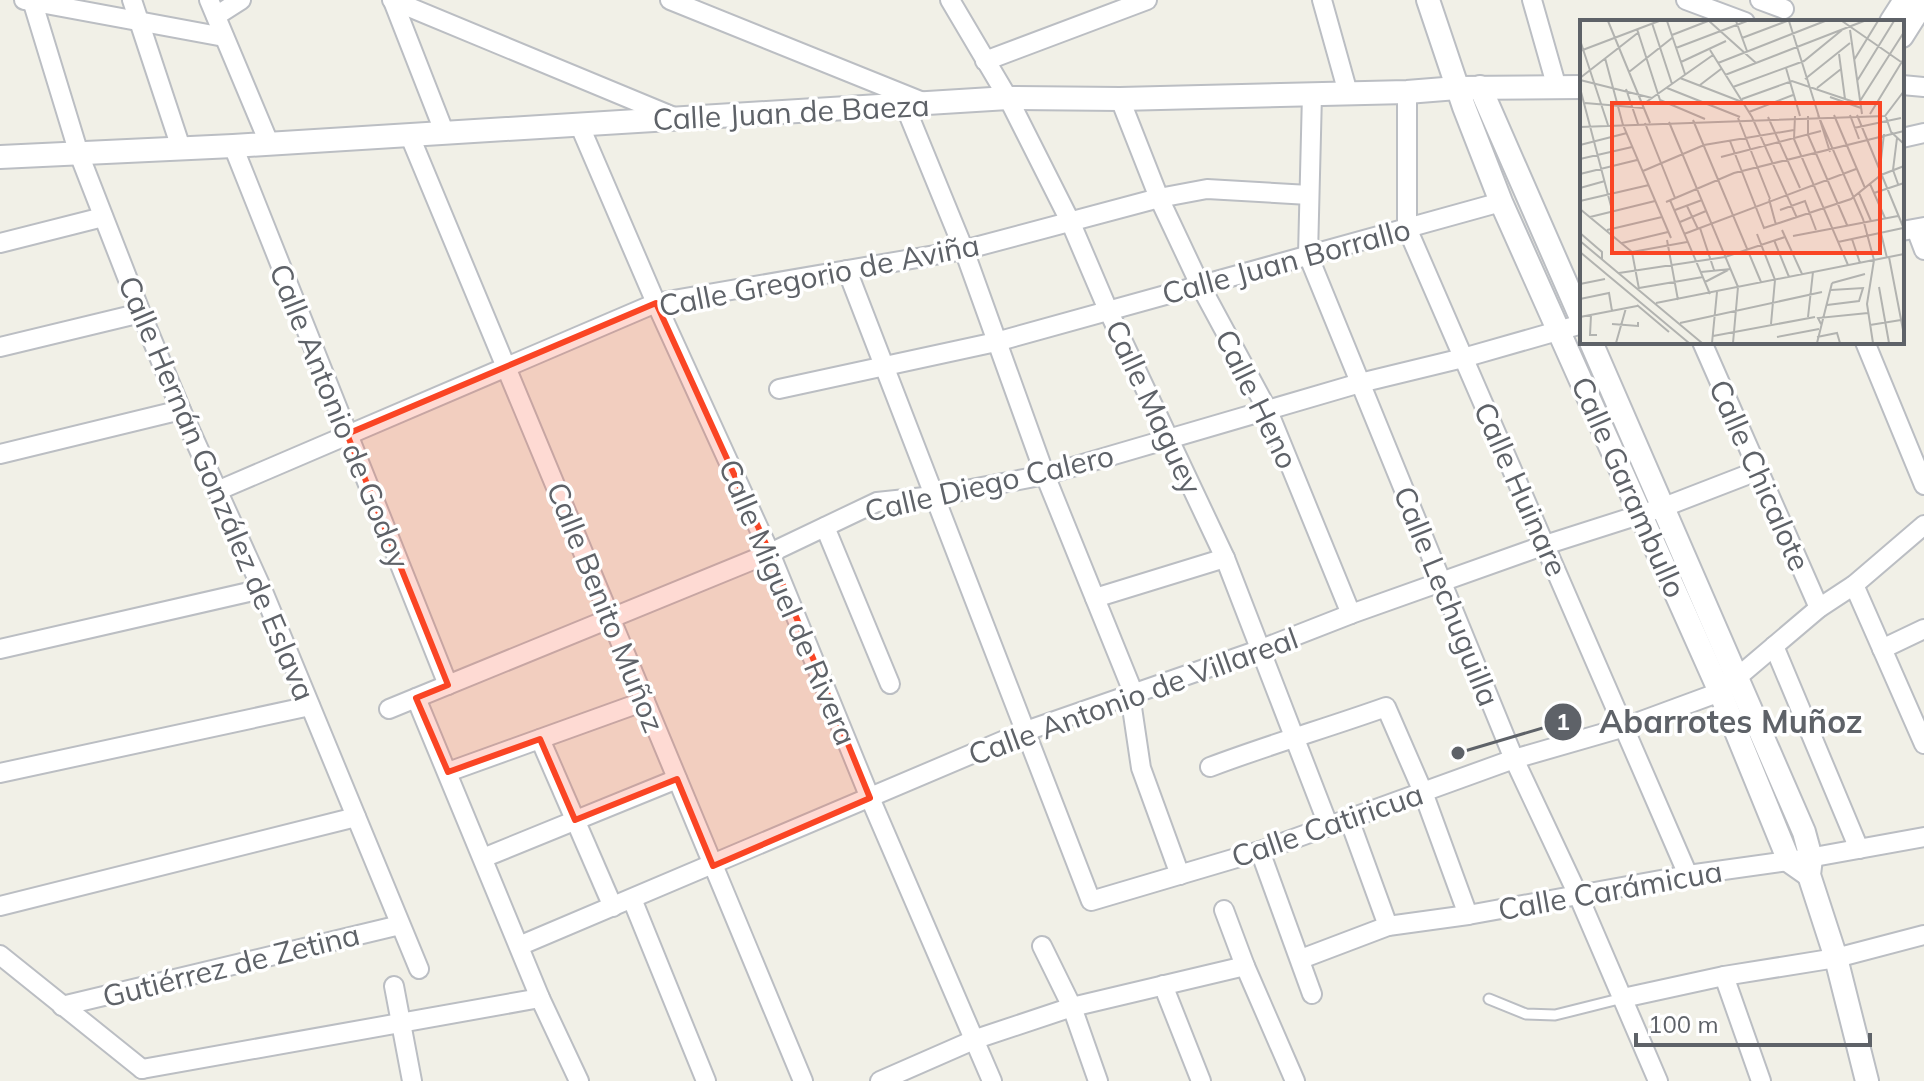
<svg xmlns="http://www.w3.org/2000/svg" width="1924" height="1081" viewBox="0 0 1924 1081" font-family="Mulish,sans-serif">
<rect width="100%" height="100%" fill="#f1f0e7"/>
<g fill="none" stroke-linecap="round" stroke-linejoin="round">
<defs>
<path id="service" d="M1489,999L1526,1014L1555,1015L1623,998"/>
<g id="minor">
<path d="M24,0L224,37"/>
<path d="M32,0L79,154L141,313L181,410L262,589L419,969"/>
<path d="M132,0L181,148"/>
<path d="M209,0L269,143"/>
<path d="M392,0L674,117"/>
<path d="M670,0L923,102"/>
<path d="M950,0L1008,98L1070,221L1108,310L1225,558L1329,827"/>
<path d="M1322,0L1348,93"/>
<path d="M1532,0L1557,88"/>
<path d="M1686,0L1745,22"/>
<path d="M1760,0L1784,9"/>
<path d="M393,1L445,134"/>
<path d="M216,16L241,0"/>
<path d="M985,61L1147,0"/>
<path d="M1902,85L1924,87"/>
<path d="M1407,92V228L1688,875"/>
<path d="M1312,94L1308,255L1514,759L1578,895L1658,1081"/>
<path d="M1120,99L1159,198L1200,285L1268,411L1351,614"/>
<path d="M905,106L964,250L1045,475L1133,692"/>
<path d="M579,124L656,303L770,553L870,798L992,1081"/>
<path d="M409,134L803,1081"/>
<path d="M1902,138L1924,133"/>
<path d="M233,146L448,685"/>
<path d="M1916,229L1924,250"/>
<path d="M1902,231L1924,227"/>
<path d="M0,243L103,217"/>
<path d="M847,270L1091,901L1260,851L1514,759L1625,727L1720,692L1819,608L1854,585L1924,525"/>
<path d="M1702,342L1819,608"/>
<path d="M1865,342L1924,485"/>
<path d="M0,347L141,313"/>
<path d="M779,389L996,342L1501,202"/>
<path d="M0,454L181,410"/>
<path d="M217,491L656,303L964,250L1159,198L1207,189L1309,195"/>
<path d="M825,527L890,684"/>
<path d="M1854,585L1924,744"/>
<path d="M1095,598L1225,558"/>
<path d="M1774,646L1859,849"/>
<path d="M0,649L262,589"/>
<path d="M1882,649L1924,629"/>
<path d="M1130,694L1141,768L1180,875"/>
<path d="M416,698L540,998L579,1081"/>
<path d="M389,709L770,553L877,502L934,496L1045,475L1360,383L1463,358L1582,324"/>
<path d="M540,739L613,907"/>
<path d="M1210,767C1268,745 1327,728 1386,707L1423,792L1468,915"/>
<path d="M448,772L645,701"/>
<path d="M0,773L310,706"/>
<path d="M1349,819L1388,926"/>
<path d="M1260,851L1312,994"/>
<path d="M483,858L677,779"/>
<path d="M632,899L706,1081"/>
<path d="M0,906L356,817"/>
<path d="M1224,910L1245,966L1295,1081"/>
<path d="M519,946L1026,731L1259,650L1351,614L1545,545L1664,507L1757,471"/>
<path d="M1042,946L1072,1007L1098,1081"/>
<path d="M0,955L142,1069"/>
<path d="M1301,959L1388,926L1468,915L1688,875L1803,859L1924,837"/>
<path d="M1724,976L1761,1081"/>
<path d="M1163,985L1201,1081"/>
<path d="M394,986L412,1081"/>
<path d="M1623,998L1724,976L1836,958L1924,935"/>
<path d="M62,1006L400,925"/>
<path d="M142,1069L540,998"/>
<path d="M880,1081L976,1039L1072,1007L1245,966"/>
</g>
<g id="tertiary">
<path d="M1428,0L1464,107L1501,202L1720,692L1789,861L1809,875"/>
<path d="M1891,22L1905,0"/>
<path d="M1902,36L1924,1"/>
<path d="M1480,87L1582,320"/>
<path d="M0,157L233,146L1008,98L1120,99L1407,92L1457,88L1582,87"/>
<path d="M1591,342L1804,832L1811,858L1809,875L1836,958L1867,1081"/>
</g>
</defs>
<!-- service casing -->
<use href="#service" stroke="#bbbec3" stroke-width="13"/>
<!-- minor casing -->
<use href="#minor" stroke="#bbbec3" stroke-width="22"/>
<!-- tertiary casing -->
<use href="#tertiary" stroke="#bbbec3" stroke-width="26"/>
<!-- service -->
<use href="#service" stroke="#fff" stroke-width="9"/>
<!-- minor -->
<use href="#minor" stroke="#fff" stroke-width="18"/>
<!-- tertiary -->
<use href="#tertiary" stroke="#fff" stroke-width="22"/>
</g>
<!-- marked area -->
<path fill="#fa4524" fill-opacity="0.2" stroke="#fa4524" stroke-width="6" stroke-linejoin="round" d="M656,303L770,553L870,798L713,866L677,779L575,820L540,739L448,772L416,698L448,685L347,434Z"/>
<g text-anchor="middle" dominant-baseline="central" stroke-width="7" stroke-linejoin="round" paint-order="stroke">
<!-- street labels -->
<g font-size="30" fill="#5e6268" stroke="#fff">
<text transform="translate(791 112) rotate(-3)">Calle Juan de Baeza</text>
<text transform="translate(1286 261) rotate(-15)">Calle Juan Borrallo</text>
<text transform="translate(819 275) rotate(-11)">Calle Gregorio de Aviña</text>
<text transform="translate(1257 399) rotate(64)">Calle Heno</text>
<text transform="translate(1154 407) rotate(65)">Calle Maguey</text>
<text transform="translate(340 416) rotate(68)">Calle Antonio de Godoy</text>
<text transform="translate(1760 475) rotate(66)">Calle Chicalote</text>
<text transform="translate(989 483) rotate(-13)">Calle Diego Calero</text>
<text transform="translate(1629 487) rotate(66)">Calle Garambullo</text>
<text transform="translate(217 488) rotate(67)">Calle Hernán González de Eslava</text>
<text transform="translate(1521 489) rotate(66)">Calle Huinare</text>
<text transform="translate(1447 596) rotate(68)">Calle Lechuguilla</text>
<text transform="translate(788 602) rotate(67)">Calle Miguel de Rivera</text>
<text transform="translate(606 607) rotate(68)">Calle Benito Muñoz</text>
<text transform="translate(1133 696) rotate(-20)">Calle Antonio de Villareal</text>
<text transform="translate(1327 825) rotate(-19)">Calle Catiricua</text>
<text transform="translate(1610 890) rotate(-10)">Calle Carámicua</text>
<text transform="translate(231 965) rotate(-14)">Gutiérrez de Zetina</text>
</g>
</g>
<!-- overview -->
<g transform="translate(1580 20)">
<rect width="324" height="324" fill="#f1f0e7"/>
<path fill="none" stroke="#b2b3b0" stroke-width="2" d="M28,1L70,103M87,1L105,54M129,1L176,43M156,1L167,31M209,1L250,132M262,1L324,44M72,3L92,64M57,9L80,80L125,99M270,10L282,94M92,15L128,1M162,18L207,1M0,20L28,105M96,28L167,1M130,30L172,97L217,198M0,31L79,1M259,34L265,79M25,38L43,105L91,218M274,40L298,1M101,42L146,21M138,43L245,1M206,48L220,96M49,52L92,18M145,55L284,1M0,58L59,12M100,58L162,82M225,59L270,23M0,60L72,78M277,61L314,1M120,65L141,49M153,67L224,41L262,10M0,68L32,190M87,68L160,97M237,68L261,49M46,69L58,104M250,77L281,88M162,79L212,61L280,84M280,81L324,12M5,83L63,88M62,85L133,35M169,92L213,75M290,94L323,40M238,95L283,199L294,240L287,284L293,323M254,95L285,168M270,95L279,119M277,95L324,209M215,96L214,119L268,245M228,96V115L267,205M188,97L220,168M306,97L311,112L324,124M158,98L190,179M113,100L181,262M89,102L158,267L153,323M65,103L95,178M0,107L305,96L324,71M274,108L321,98M317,118L313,150L318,164M150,121L184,208L271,179L301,155L324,146M0,125L47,113M141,137L241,111M0,139L52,127M300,148L304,114M63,151L124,125L214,110M0,154L57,140M290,164L305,198M0,168L25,161M279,173L291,201M294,173L324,163M189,179L196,205M90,180L130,274M0,181L69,165M86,182L154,153L324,111M107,186L118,209M0,189L52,232M95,190L122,180M200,190L225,181L236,210M10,197L75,181M100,202L126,191M120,208L134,250M27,210L82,197M202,210L222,254M0,213L22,232V239M301,213L307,238M104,214L276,149M177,214L195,260L191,304M213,216L318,196M272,219L280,243M87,220L98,280M194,220L209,257M0,221L122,323M258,222L323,208M42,223L88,212M0,232L109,323M52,232L107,222M52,232L59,269M309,237L324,315M121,252L151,249M39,253L145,237L205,217M125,262L148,250M252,263L285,254M0,264L25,259M299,267L309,323M59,268L123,257M0,279L29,273L32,291M76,283L324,234M57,285L89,312M247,285L279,281L283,268L251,270M11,295L10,315H17M0,297L57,286M228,297L233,252M100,303L242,272M32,304L58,306V302M241,304L238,298L288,293M290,305L321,300M133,316L235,297M197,317L239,309M237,317L257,313L260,323M36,323L46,288M132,323L137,272M237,323L252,263"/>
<path fill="#fa4524" fill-opacity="0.15" stroke="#fa4524" stroke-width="4" d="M32,83H300V233H32Z"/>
<rect width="324" height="324" fill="none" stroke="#5e6268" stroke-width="4"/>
</g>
<!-- callouts -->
<path fill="none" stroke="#5e6268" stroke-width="3" d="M1458 753L1563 722"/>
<g fill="#5e6268" stroke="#fff" stroke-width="3">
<circle cx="1458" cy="753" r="8"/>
<circle cx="1563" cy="722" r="20"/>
</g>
<g font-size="24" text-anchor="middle" font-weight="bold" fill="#fff">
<text x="1563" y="730">1</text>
</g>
<g font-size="32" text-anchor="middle" font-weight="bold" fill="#5e6268" stroke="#fff" stroke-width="7" stroke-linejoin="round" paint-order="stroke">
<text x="1731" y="733">Abarrotes Muñoz</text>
</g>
<!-- scale -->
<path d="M1636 1033v12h234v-12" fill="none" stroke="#5e6268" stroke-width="4"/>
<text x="1648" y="1033" font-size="24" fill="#5e6268" stroke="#ffffff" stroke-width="6" paint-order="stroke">100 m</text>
</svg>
